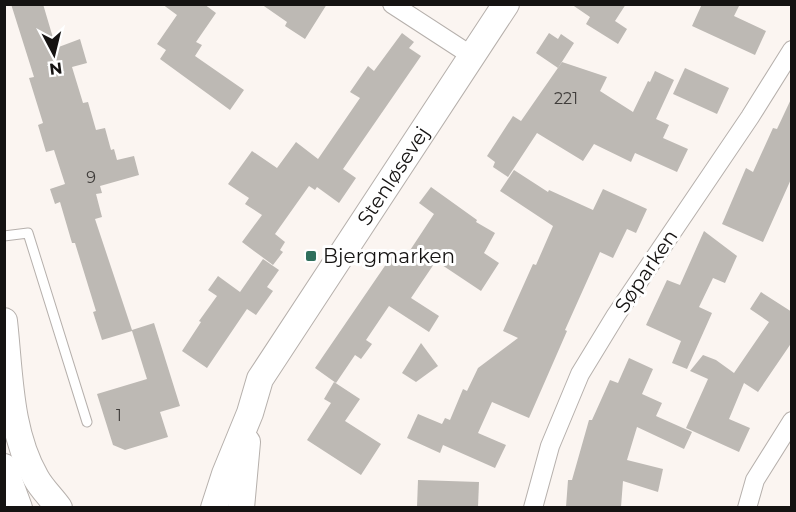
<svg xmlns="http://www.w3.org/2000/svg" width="796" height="512" viewBox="0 0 796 512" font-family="Montserrat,sans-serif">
<rect width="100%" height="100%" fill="#fbf5f1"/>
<!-- building -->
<g fill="#bdb9b4">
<path d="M11,4H43L56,48L80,39L87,63L72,67L83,103L88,102L96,130L105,128L111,150L114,149L117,160L134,156L139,175L100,186L102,193L96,194L102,217L95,219L132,330L154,323L180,406L160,412L168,437L125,450L113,445L97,394L147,379L132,331L102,340L93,312L96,311L75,243H72L60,202L55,204L50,189L65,184L54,150L46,152L38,125L43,123L29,78L34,77Z"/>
<path d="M162,4H204L216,13L196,42L202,45L195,56L244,90L230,110L160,59L166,50L157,44L177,15Z"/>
<path d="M261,4H327L305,39L285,26L287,22Z"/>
<path d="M571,4H626L615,21L627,29L618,44L586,24L590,17Z"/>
<path d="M702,4H740L734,16L766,31L755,55L692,26Z"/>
<path d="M402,33L414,42L409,48L421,56L343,169L356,178L339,203L317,187L315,190L309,186L275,234L285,242L280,250L283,252L273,265L242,242L262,215L245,204L249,198L228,184L252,151L277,168L296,142L318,159L360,98L350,92L368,66L374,71Z"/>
<path d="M549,33L558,39L561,34L574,43L558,68L536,53Z"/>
<path d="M562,62L607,77L600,91L633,112L648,81L650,82L655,71L674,80L656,119L669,125L663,138L688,149L677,172L635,153L631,162L594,144L583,161L537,133L508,177L493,167L495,162L487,156L513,116L521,121Z"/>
<path d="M685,68L729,88L717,114L673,94Z"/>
<path d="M792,97V177L763,242L722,224L746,168L753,172L773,128L777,129Z"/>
<path d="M514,170L548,192L549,190L593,210L603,189L647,209L636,233L627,229L613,258L600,252L565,330L567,331L529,418L492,402L478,433L506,445L495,468L443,445L440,453L407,438L418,414L442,424L445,418L450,420L463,389L467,391L478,368L518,338L503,331L533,264L536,265L553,226L500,191Z"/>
<path d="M431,187L477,220L476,222L495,233L484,253L499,263L481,291L436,261L411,298L439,316L429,332L389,306L366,340L372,344L361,359L355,355L336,383L315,368L391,257L401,264L434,214L419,203Z"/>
<path d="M704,231L737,256L725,283L713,278L699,307L712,313L687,369L672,363L681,341L646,325L667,280L680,285Z"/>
<path d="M263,259L279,270L267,287L273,291L256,315L247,309L207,368L182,351L201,322L199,321L217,296L208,290L218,276L240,292Z"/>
<path d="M761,292L792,312V342L758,392L744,383L729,419L750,428L739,452L686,428L708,379L690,371L703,355L716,360L734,373L769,322L750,309Z"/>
<path d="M421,343L438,366L416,382L402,373Z"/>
<path d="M629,358L653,369L642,394L662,403L656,416L692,432L684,449L637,427L627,460L663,469L658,492L623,481L621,507H566L568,480H572L589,420H592L610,380L618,383Z"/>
<path d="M334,382L360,399L345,421L381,444L361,475L307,440L331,403L324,399Z"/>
<path d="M418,480L479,482L478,507H417Z"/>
</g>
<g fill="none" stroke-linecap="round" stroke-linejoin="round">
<defs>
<path id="lane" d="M4,236L28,233L87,422"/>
<g id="street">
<path d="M392,4L472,56"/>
<path d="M533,508L550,446L580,374L616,315L750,117L792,50"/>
<path d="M747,508L755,480L792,421"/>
</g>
<g id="secondary">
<path d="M4,321C10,374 9,431 36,478C42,489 52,498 59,508"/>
<path d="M4,467L19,508"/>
<path id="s1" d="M214,508L225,474L250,413L260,379L506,4"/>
<path d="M241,508L247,442"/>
</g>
</defs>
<!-- lane casing -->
<use href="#lane" stroke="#b6b0ac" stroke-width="11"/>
<!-- street casing -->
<use href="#street" stroke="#b6b0ac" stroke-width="20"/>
<!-- secondary casing -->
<use href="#secondary" stroke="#b6b0ac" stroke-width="28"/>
<!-- lane -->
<use href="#lane" stroke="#fff" stroke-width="9"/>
<!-- street -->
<use href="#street" stroke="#fff" stroke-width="18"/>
<!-- secondary -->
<use href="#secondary" stroke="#fff" stroke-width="26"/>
</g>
<!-- markers -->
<rect fill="#306f5c" stroke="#fff" stroke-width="2" x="305" y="250" width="12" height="12" rx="3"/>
<g text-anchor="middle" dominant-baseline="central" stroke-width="6" stroke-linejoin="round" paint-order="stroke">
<!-- number labels -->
<g font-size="16" fill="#3f3c3a">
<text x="566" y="98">221</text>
<text x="91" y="177">9</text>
<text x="119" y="415">1</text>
</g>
<!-- street labels -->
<g font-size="20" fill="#151312" stroke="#fff">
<text stroke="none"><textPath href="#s1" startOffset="380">Stenløsevej</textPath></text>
<text transform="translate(646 271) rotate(-56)">Søparken</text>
</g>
<!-- poi labels -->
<g font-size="20" fill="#151312" stroke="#fff" text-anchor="start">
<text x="323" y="256">Bjergmarken</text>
</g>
</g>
<!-- border -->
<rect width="796" height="512" fill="none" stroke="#151312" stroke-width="12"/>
<!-- north arrow -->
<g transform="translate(54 54) rotate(173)" stroke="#ffffff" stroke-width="4.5" paint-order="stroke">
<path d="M0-4.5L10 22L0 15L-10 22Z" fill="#151312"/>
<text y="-9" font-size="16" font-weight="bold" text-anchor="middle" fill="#151312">N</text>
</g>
</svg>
